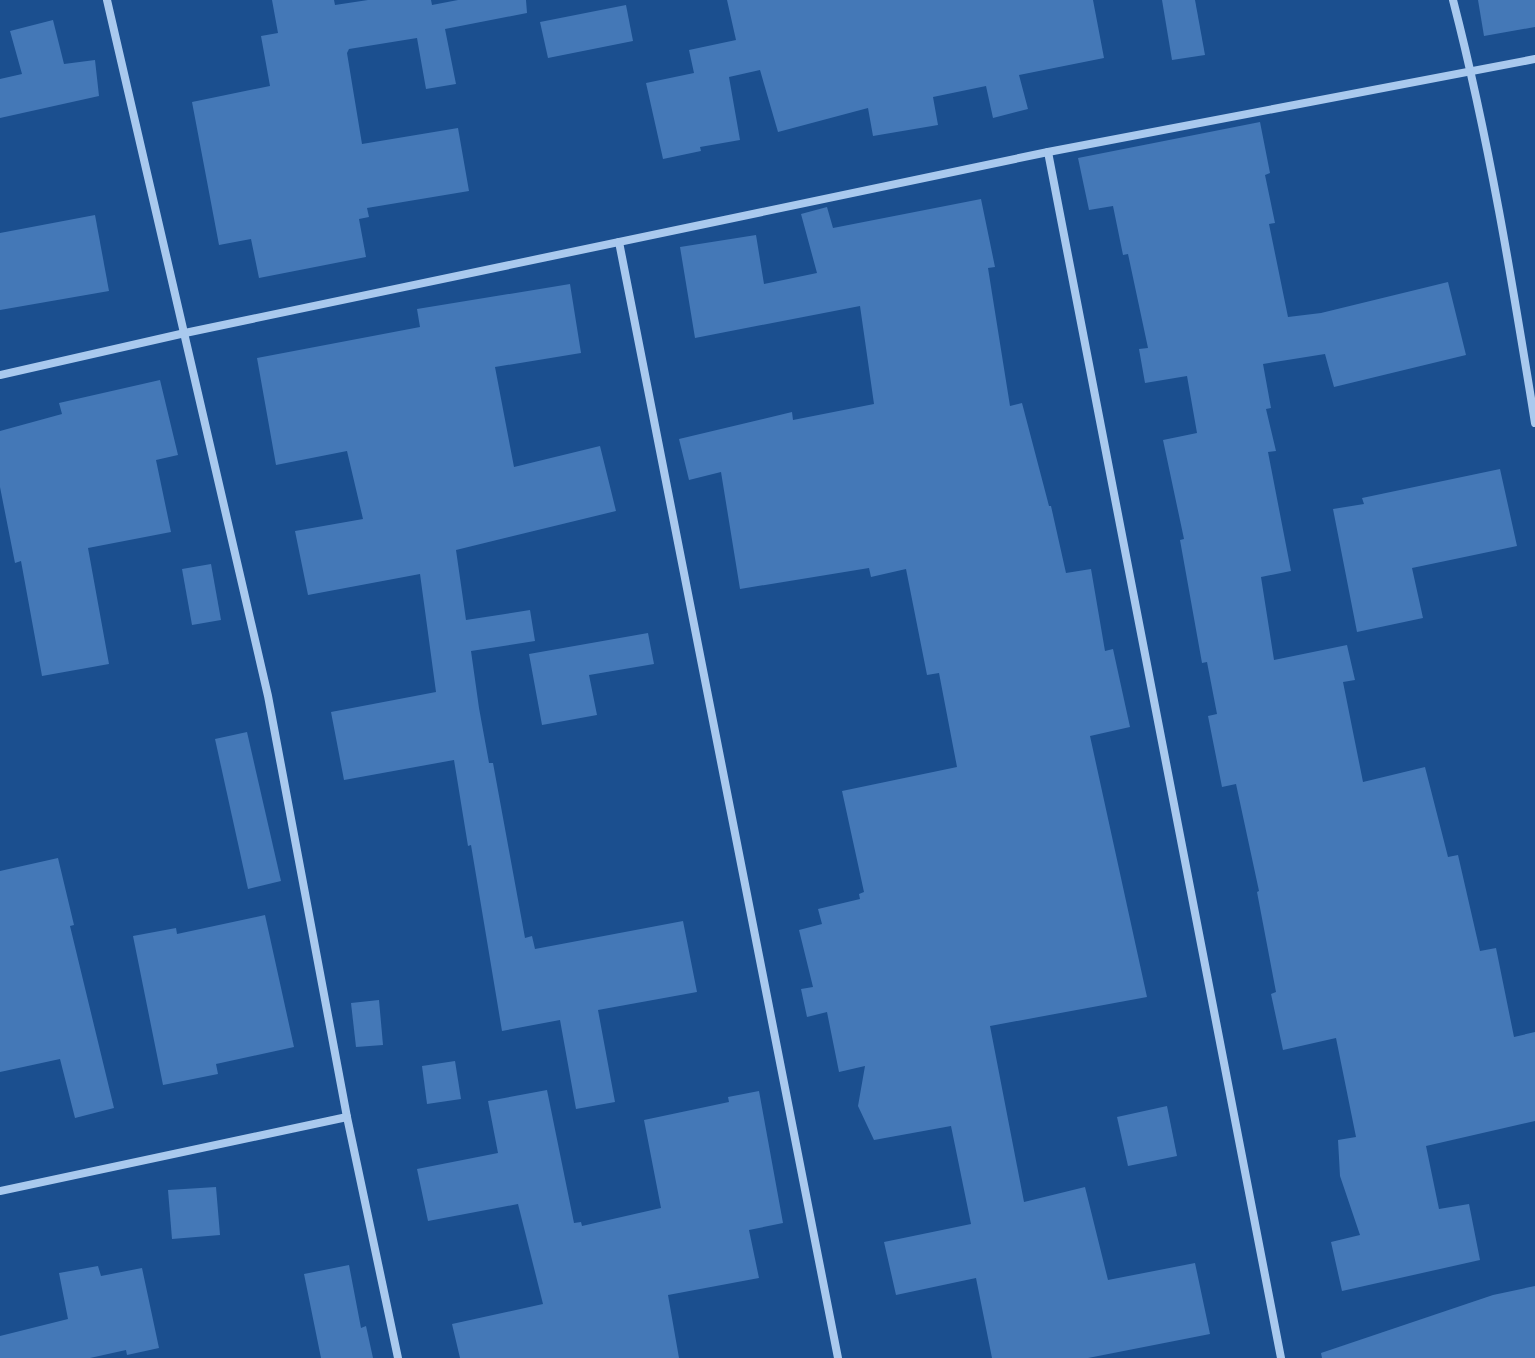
<svg xmlns="http://www.w3.org/2000/svg" width="1535" height="1358" viewBox="0 0 1535 1358" font-family="'Titillium Web',sans-serif">
<rect width="100%" height="100%" fill="#1b4f8f"/>
<!-- building -->
<g fill="#4478b7">
<path d="M272,0H334L335,5L368,0H431L432,5L458,0H526L527,13L445,29L456,84L426,89L417,38L349,49L347,53L362,144L458,128L469,191L367,208L369,217L359,219L366,257L259,278L251,239L219,245L192,102L270,86L261,36L278,33Z"/>
<path d="M727,0H1093L1104,58L1019,75L1028,109L993,118L986,86L933,97L938,125L873,136L868,108L778,132L760,70L729,77L740,140L700,147L701,151L663,159L646,83L694,73L689,50L736,40Z"/>
<path d="M1162,0H1195L1205,55L1172,60Z"/>
<path d="M1478,0H1535V27L1484,36Z"/>
<path d="M626,5L633,41L548,58L540,22Z"/>
<path d="M53,20L64,64L95,60L99,96L0,118V79L22,74L10,31Z"/>
<path d="M1260,122L1270,173L1265,175L1275,223L1269,224L1288,317L1321,313L1448,282L1466,355L1334,387L1325,354L1263,364L1271,408L1266,409L1276,451L1268,452L1291,571L1261,577L1274,660L1347,645L1355,680L1343,682L1363,782L1425,767L1448,857L1458,855L1480,951L1496,948L1514,1037L1535,1032V1121L1426,1146L1439,1209L1469,1204L1480,1260L1342,1291L1331,1242L1360,1235L1340,1176L1338,1140L1356,1137L1336,1038L1283,1050L1271,994L1276,992L1257,892L1259,891L1236,784L1222,787L1208,716L1217,714L1207,662L1202,663L1180,540L1184,539L1163,440L1197,433L1187,376L1145,383L1139,349L1148,348L1128,254L1123,255L1113,206L1089,210L1078,158Z"/>
<path d="M981,199L995,267L988,268L1010,406L1022,403L1049,506H1051L1066,573L1091,569L1105,651L1113,649L1130,727L1090,736L1147,997L990,1026L1024,1202L1085,1187L1108,1280L1195,1263L1210,1334L1088,1358H992L976,1278L896,1295L884,1242L971,1224L951,1126L874,1140L858,1106L865,1066L839,1072L827,1012L807,1017L801,989L813,987L799,930L822,924L818,909L860,899L859,894L864,892L842,791L957,767L939,673L927,675L906,569L871,577L869,568L740,589L721,472L689,480L679,439L792,412L793,420L874,404L860,306L695,338L680,247L756,235L764,284L817,273L801,214L827,207L833,228Z"/>
<path d="M95,215L109,291L0,310V233Z"/>
<path d="M570,284L581,353L495,367L514,467L600,446L616,511L456,550L466,620L530,610L535,641L471,651L479,708L489,763H493L525,938L532,936L535,949L683,921L697,992L598,1010L615,1102L576,1109L560,1020L502,1031L471,845L468,846L454,760L344,780L331,712L436,692L420,574L308,595L295,531L363,519L347,451L276,465L257,358L420,327L417,309Z"/>
<path d="M160,380L178,455L156,460L171,532L88,548L109,664L42,676L21,561L15,563L0,487V431L62,414L59,403Z"/>
<path d="M1500,469L1517,546L1412,568L1423,618L1357,632L1333,509L1364,504L1362,498Z"/>
<path d="M211,564L221,620L192,625L182,569Z"/>
<path d="M648,633L654,664L589,675L597,715L542,725L529,654Z"/>
<path d="M247,732L281,881L248,889L215,739Z"/>
<path d="M58,858L74,925L70,926L114,1108L75,1118L60,1059L0,1072V871Z"/>
<path d="M265,915L294,1047L216,1064L218,1074L163,1085L133,936L176,928L177,934Z"/>
<path d="M379,1000L383,1045L356,1047L351,1003Z"/>
<path d="M455,1061L461,1099L427,1104L422,1066Z"/>
<path d="M547,1090L574,1223L581,1222L582,1226L661,1208L644,1120L729,1102L728,1097L759,1091L783,1223L749,1230L759,1278L668,1295L679,1358H460L452,1324L543,1304L518,1204L428,1221L417,1169L498,1153L488,1101Z"/>
<path d="M1167,1106L1177,1156L1128,1166L1117,1117Z"/>
<path d="M216,1187L220,1235L172,1239L168,1190Z"/>
<path d="M349,1265L361,1328L366,1326L373,1358H321L304,1274Z"/>
<path d="M98,1266L101,1276L142,1268L159,1348L127,1355L126,1350L90,1358H0V1336L68,1319L59,1273Z"/>
<path d="M1535,1286V1358H1322L1321,1353L1493,1295Z"/>
</g>
<g fill="none" stroke-linecap="round" stroke-linejoin="round">
<!-- minor -->
<g stroke="#a9c9ee" stroke-width="8">
<path d="M107,0L268,696L347,1117L398,1358"/>
<path d="M1453,0C1489,139 1512,281 1535,423"/>
<path d="M1048,152L1281,1358"/>
<path d="M619,242L838,1358"/>
<path d="M0,375L185,333L1048,152L1535,59"/>
<path d="M0,1191L347,1117"/>
</g>
</g>
</svg>
